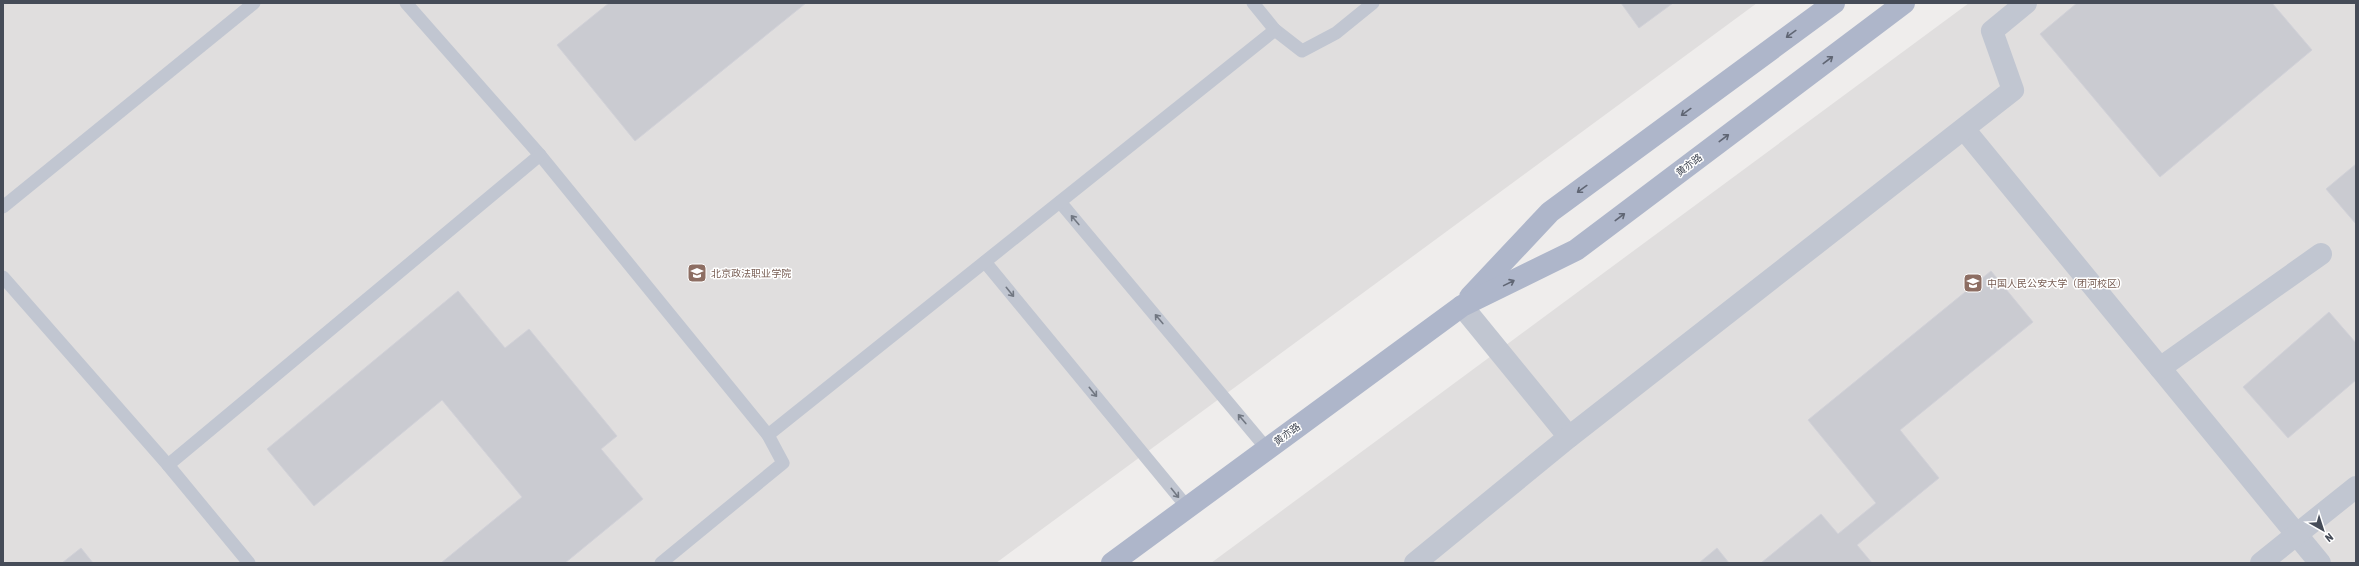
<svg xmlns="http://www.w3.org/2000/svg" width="2359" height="566" viewBox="0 0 2359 566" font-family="'Asap Condensed','Noto Sans SC',sans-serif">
<rect width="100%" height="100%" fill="#efedec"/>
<!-- education -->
<g fill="#e0dede">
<path d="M3,3H1757L996,563H3Z"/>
<path d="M1969,3H2356V563H1211Z"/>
</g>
<!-- building -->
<g fill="#cacbd1" stroke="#d1d1d8">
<path d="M609,3H806L635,141L557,45Z"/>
<path d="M1621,3H1673L1639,28Z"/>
<path d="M2077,3H2272L2312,50L2160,177L2040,34Z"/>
<path d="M2356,164V224L2326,189Z"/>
<path d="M1991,271L2033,322L1900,430L1939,478L1857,545L1872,563H1761L1821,514L1838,534L1876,503L1808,420Z"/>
<path d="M458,291L505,348L529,329L617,436L601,449L643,499L565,563H441L522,497L442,400L314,506L267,449Z"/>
<path d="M2329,312L2356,343V380L2288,438L2243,387Z"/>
<path d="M81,548L93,563H62Z"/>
<path d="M1717,548L1729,563H1699Z"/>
</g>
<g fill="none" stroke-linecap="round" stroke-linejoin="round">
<!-- lane -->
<g stroke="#c1c6d1" stroke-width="13">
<path d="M406,3L540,155L768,435L783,463L661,563"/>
<path d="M1253,3L1275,30L1302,51L1336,33L1373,3"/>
<path d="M1060,202L1267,449"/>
<path d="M3,207L254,3"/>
<path d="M985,262L1187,507"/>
<path d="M3,277L168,465L249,563"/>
<path d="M768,435L1275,30"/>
<path d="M168,465L540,155"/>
</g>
<!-- street -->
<g stroke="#c1c6d1" stroke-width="22">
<path d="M1964,129L2320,563"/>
<path d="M1462,306L1569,437"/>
<path d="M2160,368L2321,254"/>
<path d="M1415,563L1569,437L2013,90L1992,31L2026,3"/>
<path d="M2261,563L2356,487"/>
</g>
<!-- primary -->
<g stroke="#aeb6ca" stroke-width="22">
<path d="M1470,297L1550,212L1834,3"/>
<path d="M1112,563L1462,306L1576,250L1904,3"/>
</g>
</g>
<!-- one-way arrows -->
<defs><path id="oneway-shaft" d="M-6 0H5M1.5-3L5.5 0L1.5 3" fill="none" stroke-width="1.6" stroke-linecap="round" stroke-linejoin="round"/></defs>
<g stroke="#606674">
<use href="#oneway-shaft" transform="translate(1791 34) rotate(144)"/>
<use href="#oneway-shaft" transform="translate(1828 60) rotate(-37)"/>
<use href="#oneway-shaft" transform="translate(1686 112) rotate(144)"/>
<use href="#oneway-shaft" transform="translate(1724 138) rotate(-37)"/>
<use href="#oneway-shaft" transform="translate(1582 189) rotate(144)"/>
<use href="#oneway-shaft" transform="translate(1620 217) rotate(-37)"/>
<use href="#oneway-shaft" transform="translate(1509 283) rotate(-26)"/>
</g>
<g stroke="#717782">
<use href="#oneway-shaft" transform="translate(1075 220) rotate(-130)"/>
<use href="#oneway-shaft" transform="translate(1010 292) rotate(51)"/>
<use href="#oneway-shaft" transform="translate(1159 319) rotate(-130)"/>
<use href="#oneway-shaft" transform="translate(1093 392) rotate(51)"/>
<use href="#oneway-shaft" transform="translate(1242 419) rotate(-130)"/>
<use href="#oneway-shaft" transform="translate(1175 493) rotate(51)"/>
</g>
<!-- icons -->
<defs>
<symbol id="university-square" viewBox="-11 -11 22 22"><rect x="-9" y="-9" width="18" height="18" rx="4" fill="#8d6e63" stroke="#fff"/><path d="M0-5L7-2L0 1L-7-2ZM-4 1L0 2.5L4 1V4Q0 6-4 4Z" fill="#fff"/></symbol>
</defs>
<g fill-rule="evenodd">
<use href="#university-square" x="686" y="262" width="22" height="22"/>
<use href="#university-square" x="1962" y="272" width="22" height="22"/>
</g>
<g text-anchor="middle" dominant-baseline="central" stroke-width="3" stroke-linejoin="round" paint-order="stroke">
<!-- street labels -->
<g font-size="10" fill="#464c58" stroke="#fff">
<text transform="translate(1689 165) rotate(-37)">黄亦路</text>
<text transform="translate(1287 434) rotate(-36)">黄亦路</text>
</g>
<!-- education labels -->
<g font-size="10" fill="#785e54" stroke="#fff" text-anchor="start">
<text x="711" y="273">北京政法职业学院</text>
<text x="1987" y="283">中国人民公安大学（团河校区）</text>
</g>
</g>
<!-- border -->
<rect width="2359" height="566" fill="none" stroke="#464c58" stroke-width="8"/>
<!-- north arrow -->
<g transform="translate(2323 530) rotate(141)" stroke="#ffffff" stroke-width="3" paint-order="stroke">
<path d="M0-3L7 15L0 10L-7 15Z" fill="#464c58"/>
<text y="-6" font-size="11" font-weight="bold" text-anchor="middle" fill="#464c58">N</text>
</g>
</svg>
